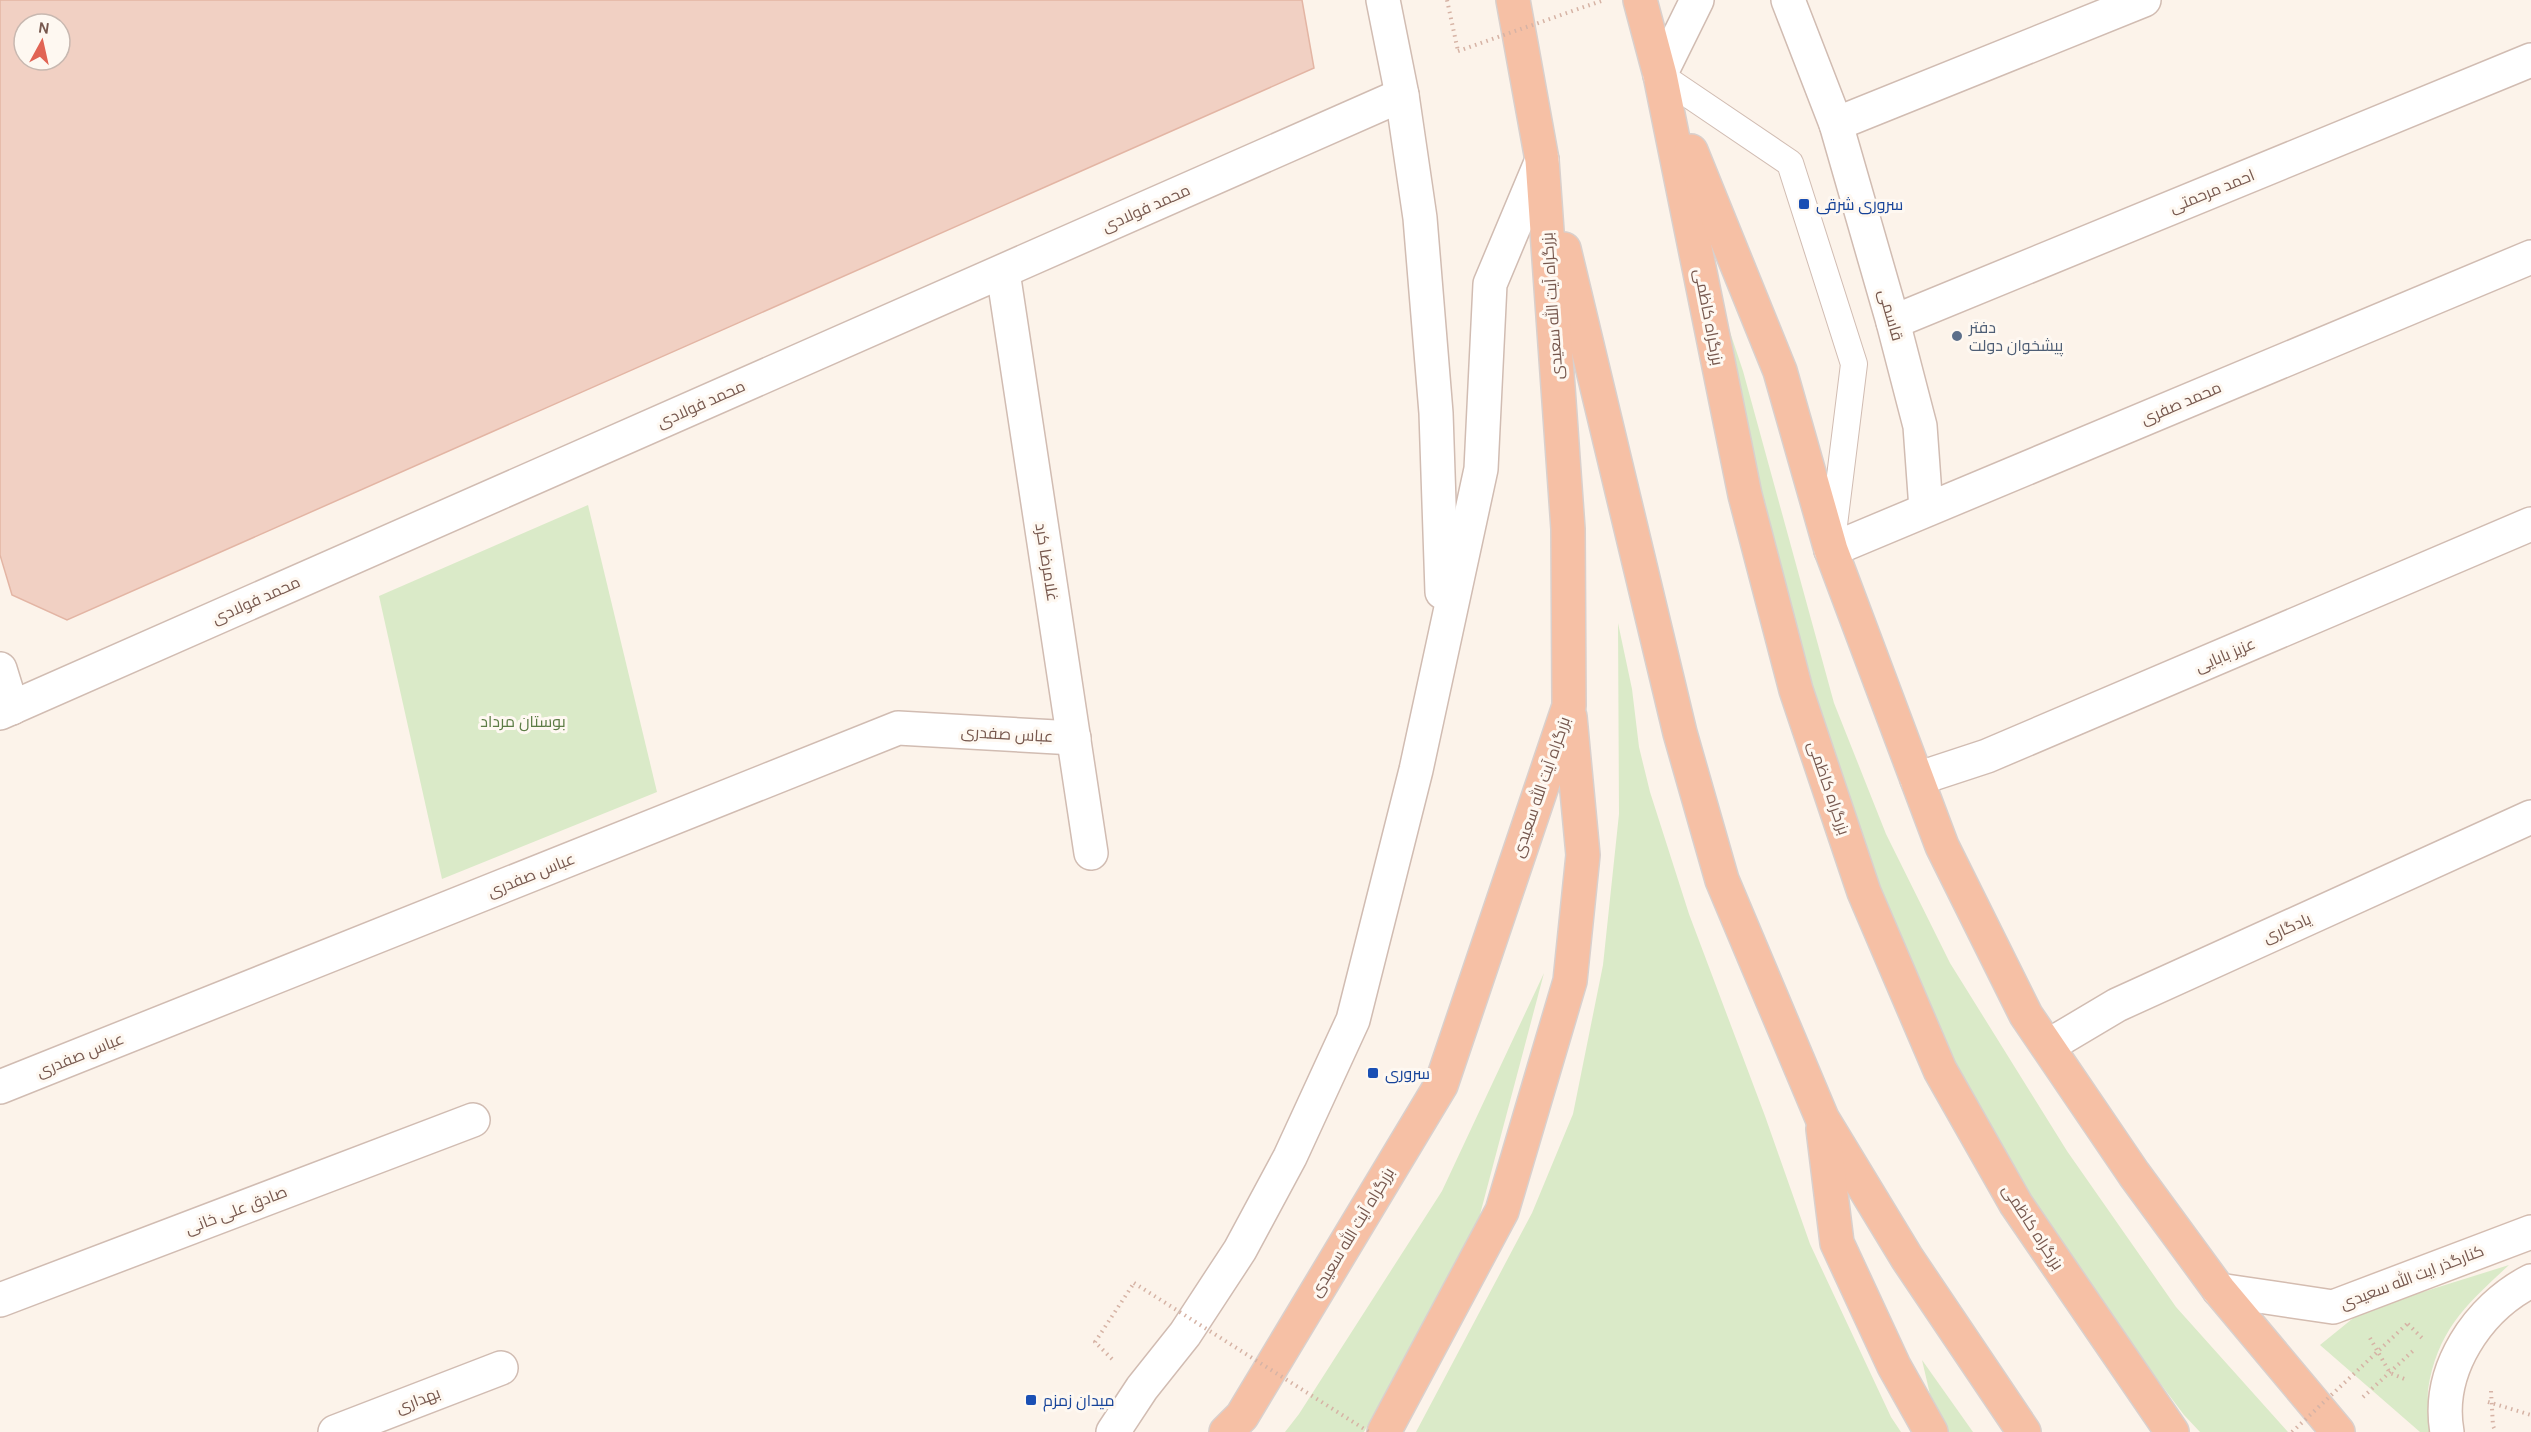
<svg xmlns="http://www.w3.org/2000/svg" width="2531" height="1432" viewBox="0 0 2531 1432" font-family="Karla,Cairo,sans-serif">
<rect width="100%" height="100%" fill="#fcf3ea"/>
<!-- green -->
<g fill="#daeac8">
<path d="M1715,287L1743,371L1834,703L1886,834L1950,963L2067,1151L2176,1307L2288,1432H2200L2184,1415L2059,1248L1954,1068L1898,946L1792,630Z"/>
<path d="M588,505L657,792L442,879L379,596Z"/>
<path d="M1618,623L1632,689L1639,747L1650,792L1689,914L1765,1116L1810,1244L1891,1417L1901,1432H1416L1532,1213L1573,1114L1603,965L1619,814Z"/>
<path d="M1544,973L1478,1222L1364,1432H1285L1299,1414L1442,1191Z"/>
<path d="M2509,1265C2467,1304 2437,1330 2428,1390C2427,1403 2430,1419 2432,1432H2420L2320,1345L2362,1311Z"/>
<path d="M1922,1360L1973,1432H1945L1932,1403Z"/>
</g>
<!-- building -->
<path fill="#f1d0c3" stroke="#e3b5a4" stroke-width="1.5" fill-rule="evenodd" d="M0,0H1302L1314,68L67,620L12,595L0,555ZM24,24H60V60H24Z"/>
<g fill="none" stroke-linecap="round" stroke-linejoin="round">
<defs>
<path id="service" d="M1660,75L1790,163L1854,364L1832,541"/>
<g id="minor">
<path d="M1788,0L1836,124L1893,322L1920,426L1926,509"/>
<path d="M1836,124L2144,0"/>
<path d="M1003,272L1091,853"/>
<path d="M1893,322L2531,60"/>
<path d="M1831,550L2531,257"/>
<path d="M1917,779L1987,756L2531,524"/>
<path d="M2048,1046L2117,1005L2531,817"/>
<path d="M0,1087L898,728L1074,738"/>
<path d="M0,1300L473,1120"/>
<path d="M335,1432L501,1368"/>
</g>
<g id="tertiary">
<path d="M1383,0L1402,95L1420,218L1436,413L1442,592"/>
<path d="M1660,75L1697,0"/>
<path d="M0,669L12,708"/>
<path d="M0,713L1402,95"/>
<path d="M1113,1432L1142,1388L1185,1334L1240,1250L1290,1157L1353,1020L1416,770L1481,469L1490,284L1542,160"/>
</g>
<g id="secondary">
<path d="M2219,1290L2333,1307L2531,1232"/>
<path d="M2447,1432C2436,1370 2478,1308 2531,1281"/>
</g>
<g id="trunk">
<path d="M1640,0L1660,75L1745,495L1796,690L1864,892L1940,1070L2016,1204L2172,1432"/>
<path d="M1691,151L1780,371L1831,550L1942,846L2026,1015L2134,1174L2219,1290L2338,1432"/>
<path d="M1564,249L1680,733L1722,880L1822,1118L1907,1258L2024,1432"/>
<path d="M1823,1129L1837,1243L1894,1366L1931,1432"/>
<path d="M1226,1432L1242,1416L1441,1085L1569,706L1568,529L1542,160L1513,0"/>
<path d="M1384,1432L1502,1211L1570,981L1583,855L1570,717"/>
</g>
</defs>
<!-- service casing -->
<use href="#service" stroke="#d1bcb2" stroke-width="28"/>
<!-- minor casing -->
<use href="#minor" stroke="#d1bcb2" stroke-width="36"/>
<!-- tertiary casing -->
<use href="#tertiary" stroke="#d1bcb2" stroke-width="36"/>
<!-- secondary casing -->
<use href="#secondary" stroke="#d4bcb0" stroke-width="36"/>
<!-- trunk casing -->
<use href="#trunk" stroke="#d9d0cd" stroke-width="36"/>
<!-- path -->
<g stroke="#d6b3a5" stroke-width="4" stroke-dasharray="1.5 4.5" stroke-linecap="butt">
<path d="M1447,0L1458,51"/>
<path d="M2408,1324L2422,1338"/>
<path d="M2370,1338L2390,1373L2407,1380"/>
<path d="M1112,1359L1095,1342L1134,1283"/>
<path d="M2491,1391L2493,1426L2496,1432"/>
<path d="M2363,1397L2415,1349"/>
<path d="M2488,1402L2531,1415"/>
</g>
<!-- service -->
<use href="#service" stroke="#fff" stroke-width="26"/>
<!-- minor -->
<use href="#minor" stroke="#fff" stroke-width="33"/>
<!-- tertiary -->
<use href="#tertiary" stroke="#fff" stroke-width="33"/>
<!-- secondary -->
<use href="#secondary" stroke="#fff" stroke-width="33"/>
<!-- trunk -->
<use href="#trunk" stroke="#f6c0a5" stroke-width="33"/>
<!-- path-bridge -->
<g stroke="#d6b3a5" stroke-width="4" stroke-dasharray="1.5 4.5" stroke-linecap="butt">
<path d="M1458,51L1604,0"/>
<path d="M1134,1283L1369,1432"/>
<path d="M2292,1432L2408,1323"/>
</g>
</g>
<!-- markers -->
<g fill="#1a4fb4" stroke="#fef8f1" stroke-width="2">
<rect x="1798" y="198" width="12" height="12" rx="3"/>
<rect x="1367" y="1067" width="12" height="12" rx="3"/>
<rect x="1025" y="1394" width="12" height="12" rx="3"/>
</g>
<circle fill="#5c6f8a" stroke="#fef8f1" stroke-width="2" cx="1957" cy="336" r="6"/>
<g text-anchor="middle" dominant-baseline="central" stroke-width="6" stroke-linejoin="round" paint-order="stroke">
<!-- street labels -->
<g font-size="16" fill="#77584e" stroke="#fef8f1">
<text transform="translate(2212 191) rotate(-22)">احمد مرحمتی</text>
<text transform="translate(1146 208) rotate(-24)">محمد فولادی</text>
<text transform="translate(1552 306) rotate(-94)">بزرگراه آیت الله سعیدی</text>
<text transform="translate(1891 315) rotate(74)">قاسمی</text>
<text transform="translate(1709 317) rotate(79)">بزرگراه کاظمی</text>
<text transform="translate(2181 403) rotate(-23)">محمد صفری</text>
<text transform="translate(701 404) rotate(-24)">محمد فولادی</text>
<text transform="translate(1047 562) rotate(81)">غلامرضا کرد</text>
<text transform="translate(256 600) rotate(-24)">محمد فولادی</text>
<text transform="translate(2225 655) rotate(-23)">عزیز بابایی</text>
<text transform="translate(1007 734) rotate(3)">عباس صفدری</text>
<text transform="translate(1541 787) rotate(-71)">بزرگراه آیت الله سعیدی</text>
<text transform="translate(1829 788) rotate(71)">بزرگراه کاظمی</text>
<text transform="translate(531 875) rotate(-22)">عباس صفدری</text>
<text transform="translate(2287 928) rotate(-24)">یادگاری</text>
<text transform="translate(80 1055) rotate(-22)">عباس صفدری</text>
<text transform="translate(236 1210) rotate(-21)">صادق علی خانی</text>
<text transform="translate(2033 1227) rotate(57)">بزرگراه کاظمی</text>
<text transform="translate(1352 1232) rotate(-59)">بزرگراه آیت الله سعیدی</text>
<text transform="translate(2412 1277) rotate(-21)">کنارگذر ایت الله سعیدی</text>
<text transform="translate(418 1400) rotate(-21)">بهداری</text>
</g>
<!-- transit labels -->
<g font-size="16" fill="#164399" stroke="#fef8f1" text-anchor="start">
<text x="1816" y="204">سروری شرقی</text>
<text x="1385" y="1073">سروری</text>
<text x="1043" y="1400">میدان زمزم</text>
</g>
<!-- service labels -->
<g font-size="16" fill="#4e5e75" stroke="#fef8f1" text-anchor="start">
<text x="1969" y="327">دفتر<tspan x="1969" dy="18">پیشخوان دولت</tspan></text>
</g>
<!-- park labels -->
<g font-size="16" fill="#5c7c45" stroke="#fef8f1">
<text x="523" y="721">بوستان مرداد</text>
</g>
</g>
<!-- north arrow -->
<g transform="translate(42 42) rotate(8)"><circle r="28" fill="#fef8f1" stroke="#c8b8b0" stroke-width="1.5"/>
<path d="M0-4.5L10 22L0 15L-10 22Z" fill="#e16454"/>
<text y="-9" font-size="16" font-weight="bold" text-anchor="middle" fill="#77584e">N</text>
</g>
</svg>
